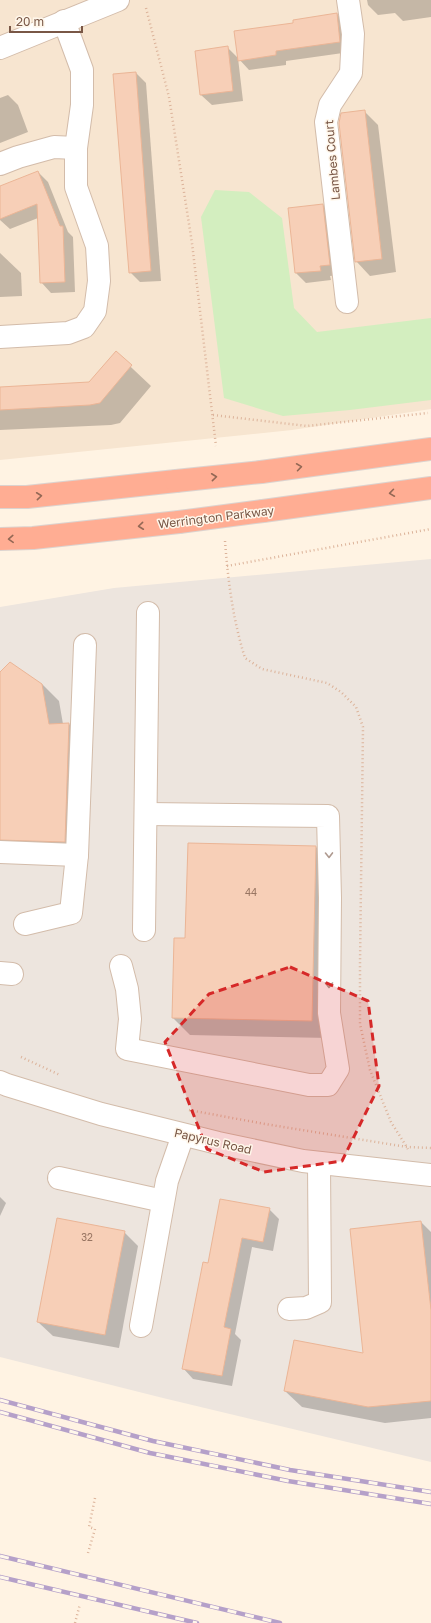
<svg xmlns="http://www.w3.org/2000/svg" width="431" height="1623" viewBox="0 0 431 1623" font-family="'Golos Text',sans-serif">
<rect width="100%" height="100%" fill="#fff3e3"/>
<!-- residential -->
<path fill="#f7e5d0" d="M0,0H431V409L292,430L0,460Z"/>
<!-- industrial -->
<path fill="#ede5de" d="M431,559V1462L163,1398L0,1357V607L114,588Z"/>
<!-- green -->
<path fill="#d3eebf" d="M215,190L249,192L282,218L294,308L317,332L431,318V400L350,410L283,416L224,398L201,217Z"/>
<!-- shadow -->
<g fill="#0003">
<path d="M367,0H431V17L403,21L395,13L378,15L368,5Z"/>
<path d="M337,14L347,24L350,52L286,61V65L249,70L238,58L243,101L212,105L201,95L227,47L239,59L294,24Z"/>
<path d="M136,73L146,83L161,281L140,282L130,272Z"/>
<path d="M8,95L18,105L28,132L0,143V98Z"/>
<path d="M364,111L378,125L396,272L370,276L356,261Z"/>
<path d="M38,172L48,182L68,232L73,237L75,292L51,293L41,282L38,218L10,229L0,220V187Z"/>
<path d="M323,205L333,215L340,275L330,276L331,280L306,283L296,273Z"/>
<path d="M0,253L21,273L22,296L0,297Z"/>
<path d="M116,353L151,386L120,423L111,425L0,430V388L89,383Z"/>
<path d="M0,674L42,684L59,701L63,724H69L86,741L81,858L0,862Z"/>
<path d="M316,847L333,863L329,1038L190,1035L173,1018L186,939Z"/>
<path d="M0,1197L6,1203L0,1216Z"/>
<path d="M269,1209L279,1219L273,1251L252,1247L235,1334L241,1340L232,1386L193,1379L183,1368L208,1264Z"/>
<path d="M421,1222L431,1232V1418L385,1423L302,1407L285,1391L365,1354Z"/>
<path d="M124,1232L138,1246L119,1348L53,1336L38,1322Z"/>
</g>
<!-- building -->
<g fill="#f7cfb7" stroke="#ebb596">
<path d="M337,13L340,42L276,51V55L238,61L234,31L293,23V20Z"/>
<path d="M228,46L233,91L200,95L195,51Z"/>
<path d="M136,72L151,271L129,273L113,74Z"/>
<path d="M365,110L382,259L355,262L339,123L341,113Z"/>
<path d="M38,171L60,226H63L65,282L40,283L37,204L0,219V186Z"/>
<path d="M323,204L330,265L320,266L321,271L295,273L288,208Z"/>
<path d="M116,351L132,365L100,403L90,405L0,410V387L89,382Z"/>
<path d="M10,662L42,684L49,724L69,723L65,842L0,840V672Z"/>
<path d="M188,843L316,846L312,1021L172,1018L174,938H185Z"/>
<path d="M220,1199L270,1208L263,1242L242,1238L224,1327L231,1329L222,1376L182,1369L203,1262L208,1263Z"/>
<path d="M57,1218L125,1231L105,1335L37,1322Z"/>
<path d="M421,1221L431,1310V1401L368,1407L284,1391L294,1340L363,1353L350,1229Z"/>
</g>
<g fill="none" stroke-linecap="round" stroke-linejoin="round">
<defs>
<g id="minor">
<path d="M0,48L118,0"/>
<path d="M0,164L18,157L54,147L76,148"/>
<path d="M347,302L326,122L330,105L351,73L353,34L348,0"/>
<path d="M0,337L68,333L84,327L95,311L99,281L97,246L76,187V148L82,105V70L64,21"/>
<path d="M0,852L77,855"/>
<path d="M25,924L71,913L77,855L85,645"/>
<path d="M144,930L148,613"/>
<path d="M121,966L127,989L130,1019L127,1049L309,1085H328L338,1069L329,1013L330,898L328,816L146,814"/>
<path d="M0,973L12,974"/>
<path d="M0,1082L7,1085L101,1114L218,1143L303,1161L431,1175"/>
<path d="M59,1178L163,1201"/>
<path d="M289,1309L306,1308L320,1302L319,1163"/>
<path d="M141,1326L167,1181L183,1135"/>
</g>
<g id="highway">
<path d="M261,472L431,449"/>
<path d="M0,497H27L176,481"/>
<path d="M263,511L431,488"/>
<path d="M0,539L33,538L179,522"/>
</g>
</defs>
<!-- minor casing -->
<use href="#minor" stroke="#d3bcaa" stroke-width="24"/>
<!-- highway casing -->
<use href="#highway" stroke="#dcd3cf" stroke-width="24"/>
<!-- path -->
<g stroke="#dcb39a" stroke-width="2.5" stroke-dasharray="1 3" stroke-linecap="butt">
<path d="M146,8L169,97L192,243L216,446"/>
<path d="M213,415L307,426L428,413"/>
<path d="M225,541C228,581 233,620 245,658L262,669L327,683L341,692L356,707L363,727L360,964V1024L370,1070L391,1122L408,1149"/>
<path d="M227,566L431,529"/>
<path d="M21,1057L60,1075"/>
<path d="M189,1110L265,1124L407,1147L431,1148"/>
<path d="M88,1553L95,1529L89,1527L95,1498"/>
<path d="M75,1623L80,1604"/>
</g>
<!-- minor -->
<use href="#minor" stroke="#fff" stroke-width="22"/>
<!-- highway -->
<use href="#highway" stroke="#ffad93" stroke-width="22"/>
<defs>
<g id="rail">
<path d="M0,1400L153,1441L290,1470L431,1492"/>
<path d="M0,1412L150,1453L288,1481L431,1504"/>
<path d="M0,1556L280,1623"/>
<path d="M0,1577L197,1623"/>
</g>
</defs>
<!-- rail casing -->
<use href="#rail" stroke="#b5a0c9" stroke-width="4.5"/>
<!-- rail -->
<use href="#rail" stroke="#fff7eb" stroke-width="3" stroke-dasharray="9" stroke-linecap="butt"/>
<defs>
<g id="highway-bridge">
<path d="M176,481L261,472"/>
<path d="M179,522L263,511"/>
</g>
</defs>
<!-- highway-bridge casing -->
<use href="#highway-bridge" stroke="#dcd3cf" stroke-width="24" stroke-linecap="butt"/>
<!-- highway-bridge -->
<use href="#highway-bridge" stroke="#ffad93" stroke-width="22"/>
</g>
<!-- one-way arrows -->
<defs><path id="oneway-chevron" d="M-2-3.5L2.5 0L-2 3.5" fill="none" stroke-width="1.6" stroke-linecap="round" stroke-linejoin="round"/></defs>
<g stroke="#946855">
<use href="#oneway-chevron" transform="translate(299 467) rotate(-8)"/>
<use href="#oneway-chevron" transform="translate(214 477) rotate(-6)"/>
<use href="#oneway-chevron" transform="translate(392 493) rotate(172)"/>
<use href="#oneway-chevron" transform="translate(39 496) rotate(-6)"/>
<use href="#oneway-chevron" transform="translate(141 526) rotate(174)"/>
<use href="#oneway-chevron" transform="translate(11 539) rotate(177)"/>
</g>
<g stroke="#af9a90">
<use href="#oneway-chevron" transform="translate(329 855) rotate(89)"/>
<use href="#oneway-chevron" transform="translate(329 985) rotate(90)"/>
</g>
<!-- marked area -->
<path fill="#d62828" fill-opacity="0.2" stroke="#d62828" stroke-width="3" stroke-dasharray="8 5" stroke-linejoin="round" d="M290,967L368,1001L379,1086L342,1161L264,1172L207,1149L165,1042L209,994Z"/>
<g text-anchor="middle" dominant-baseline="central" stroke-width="3" stroke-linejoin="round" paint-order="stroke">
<!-- number labels -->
<g font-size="10" fill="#987562">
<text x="251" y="892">44</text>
<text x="87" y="1237">32</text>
</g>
<!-- street labels -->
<g font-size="12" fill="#795746" stroke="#fff7eb">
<text transform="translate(332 160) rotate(-95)">Lambes Court</text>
<text transform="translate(216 517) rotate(-7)">Werrington Parkway</text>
<text transform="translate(213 1141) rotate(13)">Papyrus Road</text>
</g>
</g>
<!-- scale -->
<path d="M10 26v6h72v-6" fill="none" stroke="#795746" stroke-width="2"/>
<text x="16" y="26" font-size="12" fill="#795746" stroke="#fff7eb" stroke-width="3" paint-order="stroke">20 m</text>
</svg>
